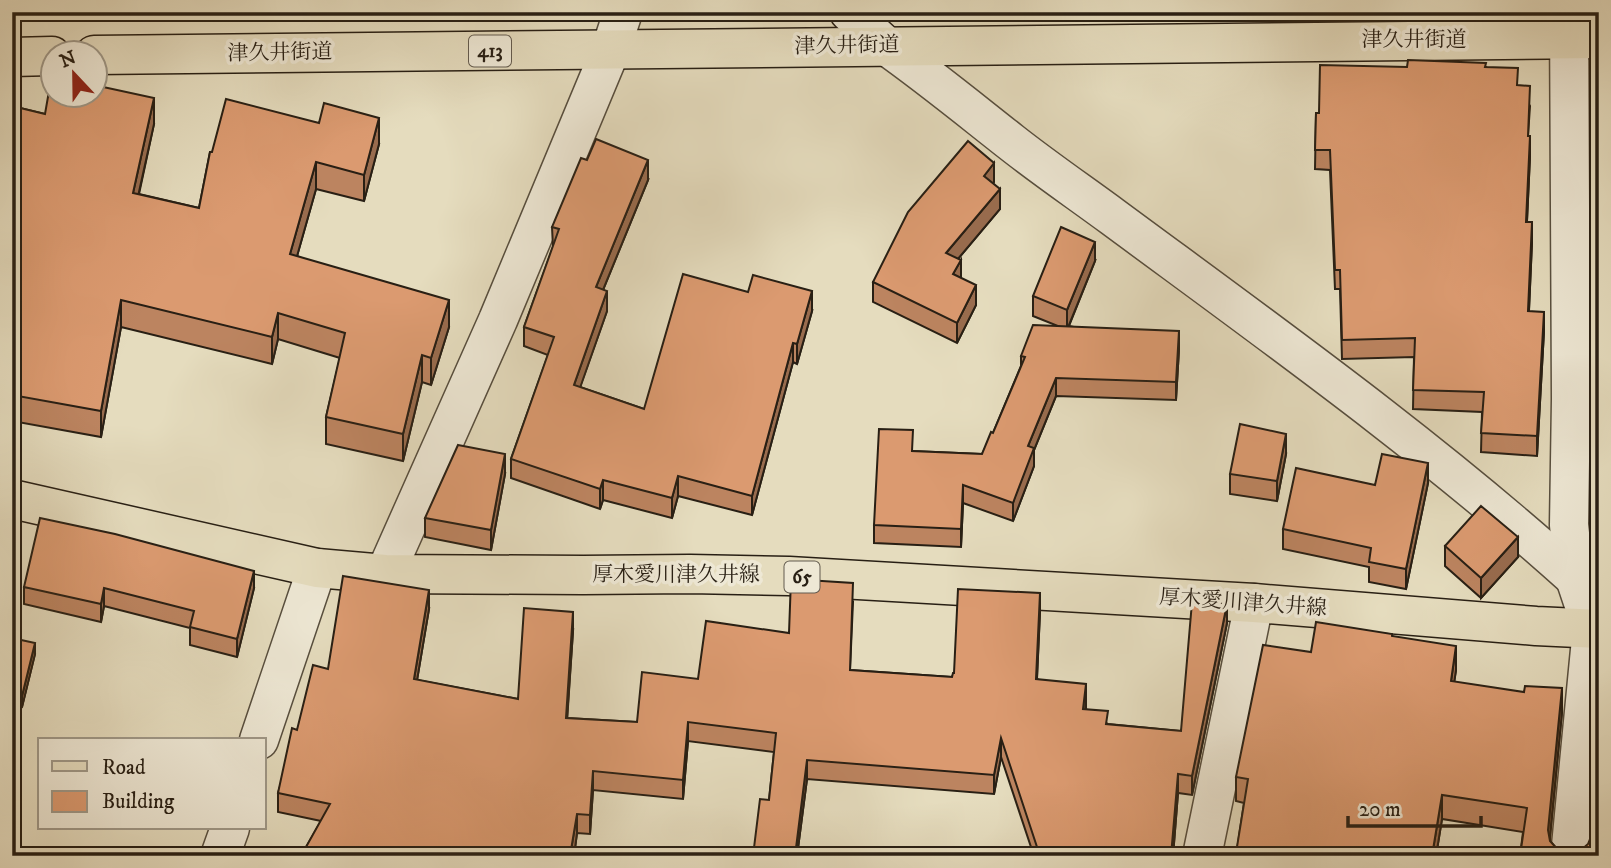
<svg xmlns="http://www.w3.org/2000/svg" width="1611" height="868" viewBox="0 0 1611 868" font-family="'IM FELL DW Pica','Noto Serif JP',serif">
<rect width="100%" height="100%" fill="#e5dcbe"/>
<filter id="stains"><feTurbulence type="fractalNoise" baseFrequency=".00286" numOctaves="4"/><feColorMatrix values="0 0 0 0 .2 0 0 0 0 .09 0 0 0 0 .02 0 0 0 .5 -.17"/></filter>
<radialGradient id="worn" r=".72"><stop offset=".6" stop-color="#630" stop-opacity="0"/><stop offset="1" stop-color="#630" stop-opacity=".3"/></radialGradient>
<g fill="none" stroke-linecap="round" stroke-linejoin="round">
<defs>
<g id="street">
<path d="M1569,12L1571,399L1569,525L1575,578L1592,629L1570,856"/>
<path d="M885,45C929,76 969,109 1011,142C1044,168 1079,192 1113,217C1270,333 1430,447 1575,578"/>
<path d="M385,574L498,320L611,49L623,12"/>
<path d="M259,740L317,568"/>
<path d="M220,856L230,828"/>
<path d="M1202,856L1254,603"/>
</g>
<path id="secondary" d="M849,12L885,45"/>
<path id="primary" d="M12,499L317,568L385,574L583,575L690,574L789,576L1254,603L1536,626L1599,629"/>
<g id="highway">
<path d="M94,55L1599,39"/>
<path d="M12,57L52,56"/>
</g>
</defs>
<!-- street casing -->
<use href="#street" stroke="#574e3e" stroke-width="41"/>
<!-- secondary casing -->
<use href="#secondary" stroke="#281f14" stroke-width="41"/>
<!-- primary casing -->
<use href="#primary" stroke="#281f14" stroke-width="41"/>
<!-- highway casing -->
<use href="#highway" stroke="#281f14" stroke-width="41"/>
<!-- street -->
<use href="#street" stroke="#eee8d5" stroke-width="38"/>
<!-- secondary -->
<use href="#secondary" stroke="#eee8d5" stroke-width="38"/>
<!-- primary -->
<use href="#primary" stroke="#e5dcbe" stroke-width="38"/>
<!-- highway -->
<use href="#highway" stroke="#e5dcbe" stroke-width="38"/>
</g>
<!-- wall -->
<g fill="#bc8460" stroke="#281f14" stroke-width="2">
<path d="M1407,67H1486L1518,86L1530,106L1528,136L1530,156L1527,222L1532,242L1529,311L1544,331L1537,456L1481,452L1482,412L1413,409L1414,357L1342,359L1340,289H1335L1330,170L1315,169L1316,113H1319Z"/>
<path d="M12,106L45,114L154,124L139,194L199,208L210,152L379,144L364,201L316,189L297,256L449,327L431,385L422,382L403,461L326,444V417L340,358L278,339L272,364L121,327L101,437L12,421Z"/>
<path d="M1599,106V187H1595V161Z"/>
<path d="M648,180L603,290L607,311L580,387L644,409L812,311L797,364L793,362L752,515L678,496L672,518L603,500L600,509L511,478V459L548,355L524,346V327L553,247L552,227Z"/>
<path d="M994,182L993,184L1000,209L958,259L961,278L976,305L957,343L873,302V282Z"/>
<path d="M1095,261L1069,326L1179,349L1176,400L1056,396L1034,450V466L1013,521L963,503L961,547L874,543V525L913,451L982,454L993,433L1021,366V356L1058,326L1033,316V296Z"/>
<path d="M1592,425H1599V534L1592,533L1591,524Z"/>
<path d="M1286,454L1277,501L1230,494V474Z"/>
<path d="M505,474L491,550L425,537V518Z"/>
<path d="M1428,483L1406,589L1369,582V567L1283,549V529L1375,485Z"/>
<path d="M1445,546L1518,557L1481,598L1445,566Z"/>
<path d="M24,587L254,588L237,657L190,645V628L104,606L101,622L24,604Z"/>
<path d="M853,602L850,670L952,677L954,673L1040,612L1037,679L1086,703V709L1108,724L1181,731L1227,623L1192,795L1178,793L1173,856H1034L1001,757L994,794L807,779L797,856H753L769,800L774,752L688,741L683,799L593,790L590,834L577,833L574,856H301L321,821L278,812V793L297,730L328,669L429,609L417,680L518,699L573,631L567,718L637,722L698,679Z"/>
<path d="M1392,636L1456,670L1454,682L1562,712L1550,838V841L1558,850L1569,854L1599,856H1520L1523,832L1442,819L1436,856H1236L1244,803L1236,801V777L1311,652Z"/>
<path d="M12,638L35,654L22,707L12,704Z"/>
</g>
<!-- shaded-wall -->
<g fill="#996c4e" stroke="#281f14" stroke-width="2">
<path d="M154,98V124L133,219V193Z"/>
<path d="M379,118V144L364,201V175Z"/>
<path d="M1530,136V156L1526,241V222Z"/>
<path d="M648,160V180L596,307V287Z"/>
<path d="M316,162V189L290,281V254Z"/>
<path d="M994,163V182L984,196V176Z"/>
<path d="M1000,189V209L946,273V253Z"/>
<path d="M1532,222V242L1528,331V311Z"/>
<path d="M1095,242V261L1067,330V310Z"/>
<path d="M961,260V280L953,274Z"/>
<path d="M976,285V305L957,343V323Z"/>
<path d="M607,291V311L574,405V385Z"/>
<path d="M812,291V311L797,364V344Z"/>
<path d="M121,300V327L101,437V411Z"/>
<path d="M449,300V327L431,385V358Z"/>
<path d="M1544,312V331L1537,456V436Z"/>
<path d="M278,313V339L272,364V337Z"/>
<path d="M1179,331V349L1176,400V382Z"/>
<path d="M793,343V362L752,515V496Z"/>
<path d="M422,355V382L403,461V434Z"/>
<path d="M1056,378V396L1034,450V466L1013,521V503L1028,446Z"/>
<path d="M1286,434V454L1277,501V481Z"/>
<path d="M505,454V474L491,550V530Z"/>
<path d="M1428,463V483L1406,589V569Z"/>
<path d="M678,476V496L672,518V498Z"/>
<path d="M603,480V500L600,509V489Z"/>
<path d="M963,485V503L961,547V529Z"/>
<path d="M1518,537V557L1481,598V578Z"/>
<path d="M254,571V588L237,657V639Z"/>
<path d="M104,588V606L101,622V604Z"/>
<path d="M429,590V609L414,698V679Z"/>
<path d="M1040,593V612L1036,698V679Z"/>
<path d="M1227,604V623L1192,795V776Z"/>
<path d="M573,612V631L566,737V718Z"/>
<path d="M35,643V654L22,707V696Z"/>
<path d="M1456,646V670L1451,705V681Z"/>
<path d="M1086,684V703L1083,728V709Z"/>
<path d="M1562,688V712L1548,855V830Z"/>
<path d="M688,722V741L683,799V780Z"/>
<path d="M1001,738V757L994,794V775Z"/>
<path d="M807,760V779L797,856H795Z"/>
<path d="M593,771V790L590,834V815Z"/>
<path d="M1178,774V793L1173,856H1171Z"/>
<path d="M1442,795V819L1436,856H1432Z"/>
<path d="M577,814V833L574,856H570Z"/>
</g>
<!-- building -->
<g fill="#db9a70" stroke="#281f14" stroke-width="2">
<path d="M1408,60L1486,63L1485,67L1518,68L1517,85L1530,86L1528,136H1530L1526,222H1532L1528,311L1544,312L1537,436L1481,433L1484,392L1413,390L1415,338L1342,340L1340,270H1335L1330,150H1315L1316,113H1319L1320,65L1407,67Z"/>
<path d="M52,74V94H94V85L154,98L133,193L199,208L210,152H212L226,99L319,123L324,103L379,118L364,175L316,162L290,254L449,300L431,358L422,355L403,434L326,417L345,333L278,313L272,337L121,300L101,411L12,395V106L45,114Z"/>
<path d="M1599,106V161H1595Z"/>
<path d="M596,139L648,160L596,287L607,291L574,385L644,409L683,274L748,292L753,275L812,291L797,344L793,343L752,496L678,476L672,498L603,480L600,489L511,459L554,337L524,327L559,229L552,227L581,158L587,160Z"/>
<path d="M968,141L994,163L984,176L1000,189L946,253L961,260L953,274L976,285L957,323L873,282L908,212Z"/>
<path d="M1061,227L1095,242L1067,310L1033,296Z"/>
<path d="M1033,325L1179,331L1176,382L1056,378L1028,446L1034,448L1013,503L963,485L961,529L874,525L879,429L913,430L912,451L982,454L991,432L993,433L1025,357L1021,356Z"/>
<path d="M1240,424L1286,434L1277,481L1230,474Z"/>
<path d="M1592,425H1599V510L1592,509L1591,500Z"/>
<path d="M458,445L505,454L491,530L425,518Z"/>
<path d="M1382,454L1428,463L1406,569L1369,562L1371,548L1283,529L1296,468L1375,485Z"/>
<path d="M1481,506L1518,537L1481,578L1445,546Z"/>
<path d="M40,518L115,534L254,571L237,639L190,627L194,611L104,588L101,604L24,587Z"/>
<path d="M343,576L429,590L414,679L518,699L524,608L573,612L566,718L637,722L642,672L698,679L706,621L789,633L791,579L853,583L850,670L952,677L953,673H954L958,589L1040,593L1036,679L1086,684L1083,709L1108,711L1106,724L1181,731L1192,602L1227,604L1192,776L1178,774L1171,856H1040L1001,738L994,775L807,760L795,856H753L760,799L769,800L776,733L688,722L683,780L593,771L590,815L577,814L570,856H301L330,804L278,793L292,728L297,730L313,665L328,669Z"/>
<path d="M1316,622L1392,634V636L1456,646L1451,681L1524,692L1525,686L1562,688L1548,830L1550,841L1558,850L1569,854L1580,851L1588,844L1592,834L1599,762V856H1520L1527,808L1442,795L1432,856H1248V854L1236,853L1248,779L1236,777L1263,645L1311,652Z"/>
<path d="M12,638L35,643L22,696L12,694Z"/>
</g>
<g text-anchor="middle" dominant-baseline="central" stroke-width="7" stroke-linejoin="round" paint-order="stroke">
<!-- shield labels -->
<g fill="#eee8d5" stroke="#635b4e" stroke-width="2">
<rect x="469" y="35.5" width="42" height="31" rx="5"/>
<rect x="784.5" y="561.5" width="35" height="31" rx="5"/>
</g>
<g font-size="19" font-weight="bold" fill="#281f14">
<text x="490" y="51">413</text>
<text x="802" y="577">65</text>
</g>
<!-- street labels -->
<g font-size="21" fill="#281f14" stroke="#eee8d5">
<text x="1414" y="40">津久井街道</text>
<text transform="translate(847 46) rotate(-1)">津久井街道</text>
<text transform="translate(280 53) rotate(-1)">津久井街道</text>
<text x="676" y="575">厚木愛川津久井線</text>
<text transform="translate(1243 603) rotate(4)">厚木愛川津久井線</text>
</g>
</g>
<!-- margin -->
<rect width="1611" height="868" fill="none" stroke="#e5dcbe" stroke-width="42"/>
<rect x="14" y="14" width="1583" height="840" fill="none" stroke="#281f14" stroke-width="3.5"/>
<rect x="21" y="21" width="1569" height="826" fill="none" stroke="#281f14" stroke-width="2"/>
<!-- legend -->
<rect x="38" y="738" width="228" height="91" fill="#eee8d5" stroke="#9f9888" stroke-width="2"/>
<rect x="52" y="761" width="35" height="10" fill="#e5dcbe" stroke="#9f9888" stroke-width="2"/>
<text x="102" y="774" font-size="21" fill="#281f14">Road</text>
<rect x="52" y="791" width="35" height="21" fill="#db9a70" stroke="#9f9888" stroke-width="2"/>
<text x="102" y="808" font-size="21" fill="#281f14">Building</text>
<!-- north arrow -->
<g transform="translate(74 74) rotate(338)"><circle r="33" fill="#eee8d5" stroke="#9f9888" stroke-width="2"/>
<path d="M0-5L12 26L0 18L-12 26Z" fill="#8f2418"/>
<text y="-10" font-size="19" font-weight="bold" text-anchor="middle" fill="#281f14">N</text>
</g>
<!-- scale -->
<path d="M1348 816v10h133v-10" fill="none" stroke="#281f14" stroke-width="3.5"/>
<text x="1359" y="816" font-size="21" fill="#281f14" stroke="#eee8d5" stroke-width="5" paint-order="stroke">20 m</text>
<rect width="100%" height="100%" filter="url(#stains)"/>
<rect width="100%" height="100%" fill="url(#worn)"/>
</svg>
